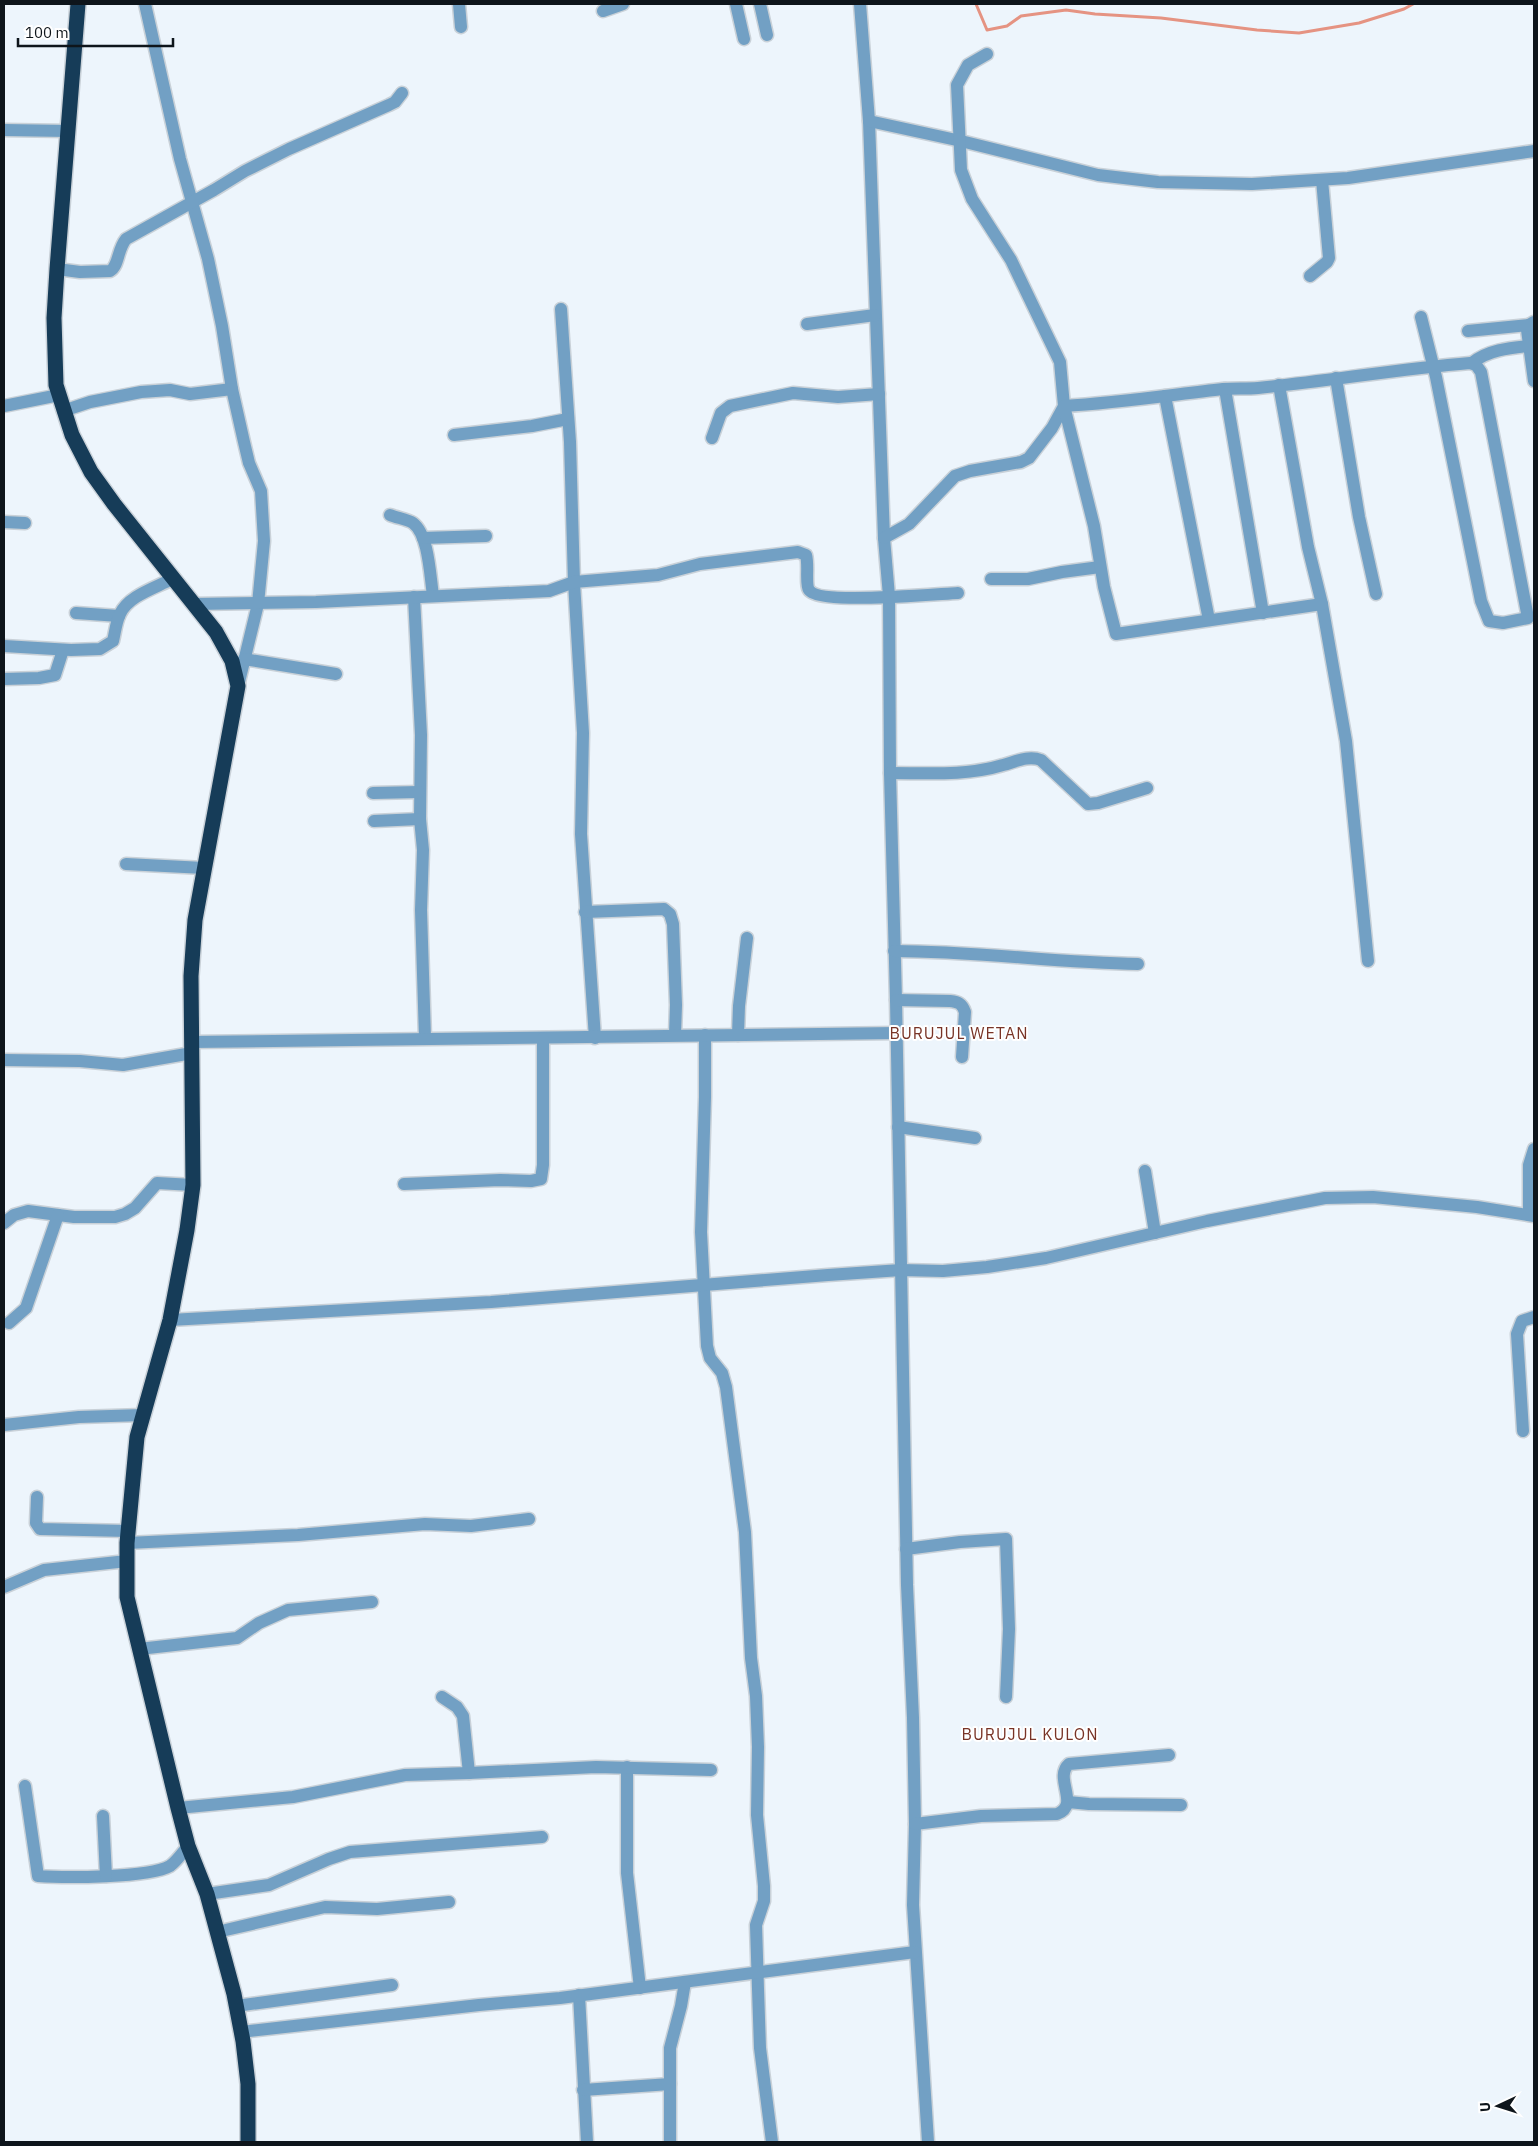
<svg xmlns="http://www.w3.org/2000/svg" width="1538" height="2146" viewBox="0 0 1538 2146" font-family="'IBM Plex Sans',sans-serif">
<rect width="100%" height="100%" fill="#edf5fc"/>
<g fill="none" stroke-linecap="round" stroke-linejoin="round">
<!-- stream -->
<path stroke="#e59382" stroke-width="3" d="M976,4L987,30L1007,26L1021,16L1066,10L1095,14L1161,18L1257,30L1299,33L1359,23L1404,9L1413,4"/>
<defs>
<g id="minor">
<path d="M145,4L180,159L208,259L222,326L232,389L244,442L249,463L261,491L264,541L258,604L238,686"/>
<path d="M459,4L461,27"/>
<path d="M736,4L744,39"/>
<path d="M760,4L767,35"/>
<path d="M860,4L869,121L884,538L889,596L890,773L896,1000L907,1585L913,1718L915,1824L913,1905L928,2142"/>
<path d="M603,11L623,4"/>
<path d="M869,121L961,141L1098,175L1158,182L1252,184L1348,178L1534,151"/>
<path d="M4,130L68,131"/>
<path d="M57,269L80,272L110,271C119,266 117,250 126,239L214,190L245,171L289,149L389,105L395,102L402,93"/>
<path d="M1310,276L1327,262L1329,258L1322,180"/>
<path d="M561,309L570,442L574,582L583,733L581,834L595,1038"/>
<path d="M1534,322L1529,325L1527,330L1534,381"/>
<path d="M807,324L875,315"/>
<path d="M1468,331L1529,325"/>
<path d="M1472,363C1488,350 1509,348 1529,346"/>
<path d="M1336,378L1359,517L1376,594"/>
<path d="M1279,385L1308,547L1322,604L1346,741L1368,961"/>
<path d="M1225,389L1263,613"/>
<path d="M1165,396L1209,620"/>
<path d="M4,406L59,395"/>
<path d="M63,411L90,402L141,392L170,390L190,394L232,389"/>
<path d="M454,435L532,426L568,419"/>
<path d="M712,438L721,413L730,406L793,393L838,397L879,394"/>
<path d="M390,515C397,518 407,519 413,523C429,535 430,577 433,595"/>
<path d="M4,522L25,523"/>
<path d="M423,538L486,536"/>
<path d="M884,538L909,524L955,476L970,471L1021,462L1029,458L1052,428L1064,406L1060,362L1011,260L972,199L961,170L957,85L968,65L987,54"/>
<path d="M991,579H1028L1062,572L1100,567"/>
<path d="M414,597L421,735L420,819L423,850L421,910L425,1038"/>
<path d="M194,604L316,602L549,591L574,582L658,575L700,564L798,552L806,555C809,565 805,584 809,590C819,605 936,594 958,593"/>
<path d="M1322,604L1116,634L1104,587L1094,526L1064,406C1118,403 1170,395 1223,389C1235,388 1246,389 1258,388C1328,381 1399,369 1470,363L1476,365L1481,372L1528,618L1503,623L1489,621L1481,601L1436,377L1421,317"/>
<path d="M76,613L119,616"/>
<path d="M4,646L71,650L100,649L113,641C115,633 116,622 120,614C128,596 155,588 172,579"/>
<path d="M244,659L336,674"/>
<path d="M4,679L39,678L55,675L63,650"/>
<path d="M890,773C927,773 967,776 1003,765C1015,762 1028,755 1041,760L1088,804L1098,803L1147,788"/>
<path d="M373,793L419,792"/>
<path d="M374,821L420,819"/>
<path d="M126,864L204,868"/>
<path d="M585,912L664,909L670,914L673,924L676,1005L675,1035"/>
<path d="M894,951C976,951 1057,963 1138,964"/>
<path d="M896,1000L950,1001C958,1002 962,1003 965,1012L962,1057"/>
<path d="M705,1035V1097L701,1232L707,1346L710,1358L722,1373L726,1387L745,1532L751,1658L756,1696L758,1747L757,1815L764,1886V1901L756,1925L758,1989L760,2048L772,2142"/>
<path d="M738,1035L739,1006L747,938"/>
<path d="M192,1042L896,1033"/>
<path d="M4,1060L80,1061L123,1065L192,1053"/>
<path d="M898,1127L975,1138"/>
<path d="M1145,1171L1155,1233"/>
<path d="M404,1184L500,1180L531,1181L541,1179L543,1165V1038"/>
<path d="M1529,1215V1165L1534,1149"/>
<path d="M4,1223L14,1215L28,1211L74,1217H115L125,1214L135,1208L157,1183L193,1185"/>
<path d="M170,1320L491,1302L828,1275L901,1270L943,1271L987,1267L1046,1258L1207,1221L1325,1198L1373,1197L1477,1207L1534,1216"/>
<path d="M9,1323L26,1308L58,1215"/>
<path d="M4,1425L79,1417L143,1415"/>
<path d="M1523,1431L1517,1334L1522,1321L1534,1317"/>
<path d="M37,1497L36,1523L40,1529L128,1531"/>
<path d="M127,1543L298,1535L425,1524L471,1526L529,1519"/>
<path d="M906,1549L960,1542L1006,1539L1009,1629L1006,1697"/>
<path d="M4,1587L44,1570L127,1561"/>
<path d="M139,1649L237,1638L259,1623L288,1610L372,1602"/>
<path d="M627,1767V1873L640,1988"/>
<path d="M469,1773L596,1767L711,1770"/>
<path d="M25,1786L38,1876C64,1878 149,1878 170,1866C177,1861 183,1852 188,1846"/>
<path d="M1068,1802L1089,1804L1181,1805"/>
<path d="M178,1808L293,1797L405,1775L469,1773L463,1716L457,1707L442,1697"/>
<path d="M103,1816L106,1876"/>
<path d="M915,1824L981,1816L1057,1814C1081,1805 1053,1778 1069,1764L1169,1755"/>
<path d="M207,1894L269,1885L329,1859L350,1852L542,1837"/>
<path d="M217,1932L325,1907L377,1909L449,1902"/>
<path d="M579,1995L587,2142"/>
<path d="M236,2006L392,1985"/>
<path d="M241,2032L479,2005L560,1998L915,1952"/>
<path d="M583,2090L670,2084"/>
<path d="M670,2142V2048L681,2006L685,1982"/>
</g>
<path id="highway" d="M78,4L57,269L54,318L56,385L72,435L91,472L114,504L216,632L232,661L238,686L195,920L191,976L193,1185L187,1230L170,1320L137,1437L127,1543V1597L178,1808L188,1846L207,1894L234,1994L243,2041L248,2084V2142"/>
</defs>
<!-- minor casing -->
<use href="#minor" stroke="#c9d1d8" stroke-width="15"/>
<!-- highway casing -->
<use href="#highway" stroke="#c9d1d8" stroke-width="18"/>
<!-- minor -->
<use href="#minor" stroke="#72a0c4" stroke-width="12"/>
<!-- highway -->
<use href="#highway" stroke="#163c58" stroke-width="15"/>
</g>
<g text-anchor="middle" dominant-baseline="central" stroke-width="4" stroke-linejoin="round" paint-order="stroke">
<!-- quarter labels -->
<g font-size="16" letter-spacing="1" fill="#783326" stroke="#fff">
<text x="959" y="1033">BURUJUL WETAN</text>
<text x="1030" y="1734">BURUJUL KULON</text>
</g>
</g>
<!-- border -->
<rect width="1538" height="2146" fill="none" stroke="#0e151b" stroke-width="10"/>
<!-- north arrow -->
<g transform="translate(1498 2106) rotate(266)" stroke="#ffffff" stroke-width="4" paint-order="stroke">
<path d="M0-4L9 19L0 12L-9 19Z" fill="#0e151b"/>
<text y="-8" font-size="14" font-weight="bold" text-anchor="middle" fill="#0e151b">U</text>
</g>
<!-- scale -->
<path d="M18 38v8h155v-8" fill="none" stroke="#0e151b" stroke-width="2.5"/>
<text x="25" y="38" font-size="15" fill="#0e151b" stroke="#ffffff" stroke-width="4" paint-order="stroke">100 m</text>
</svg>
